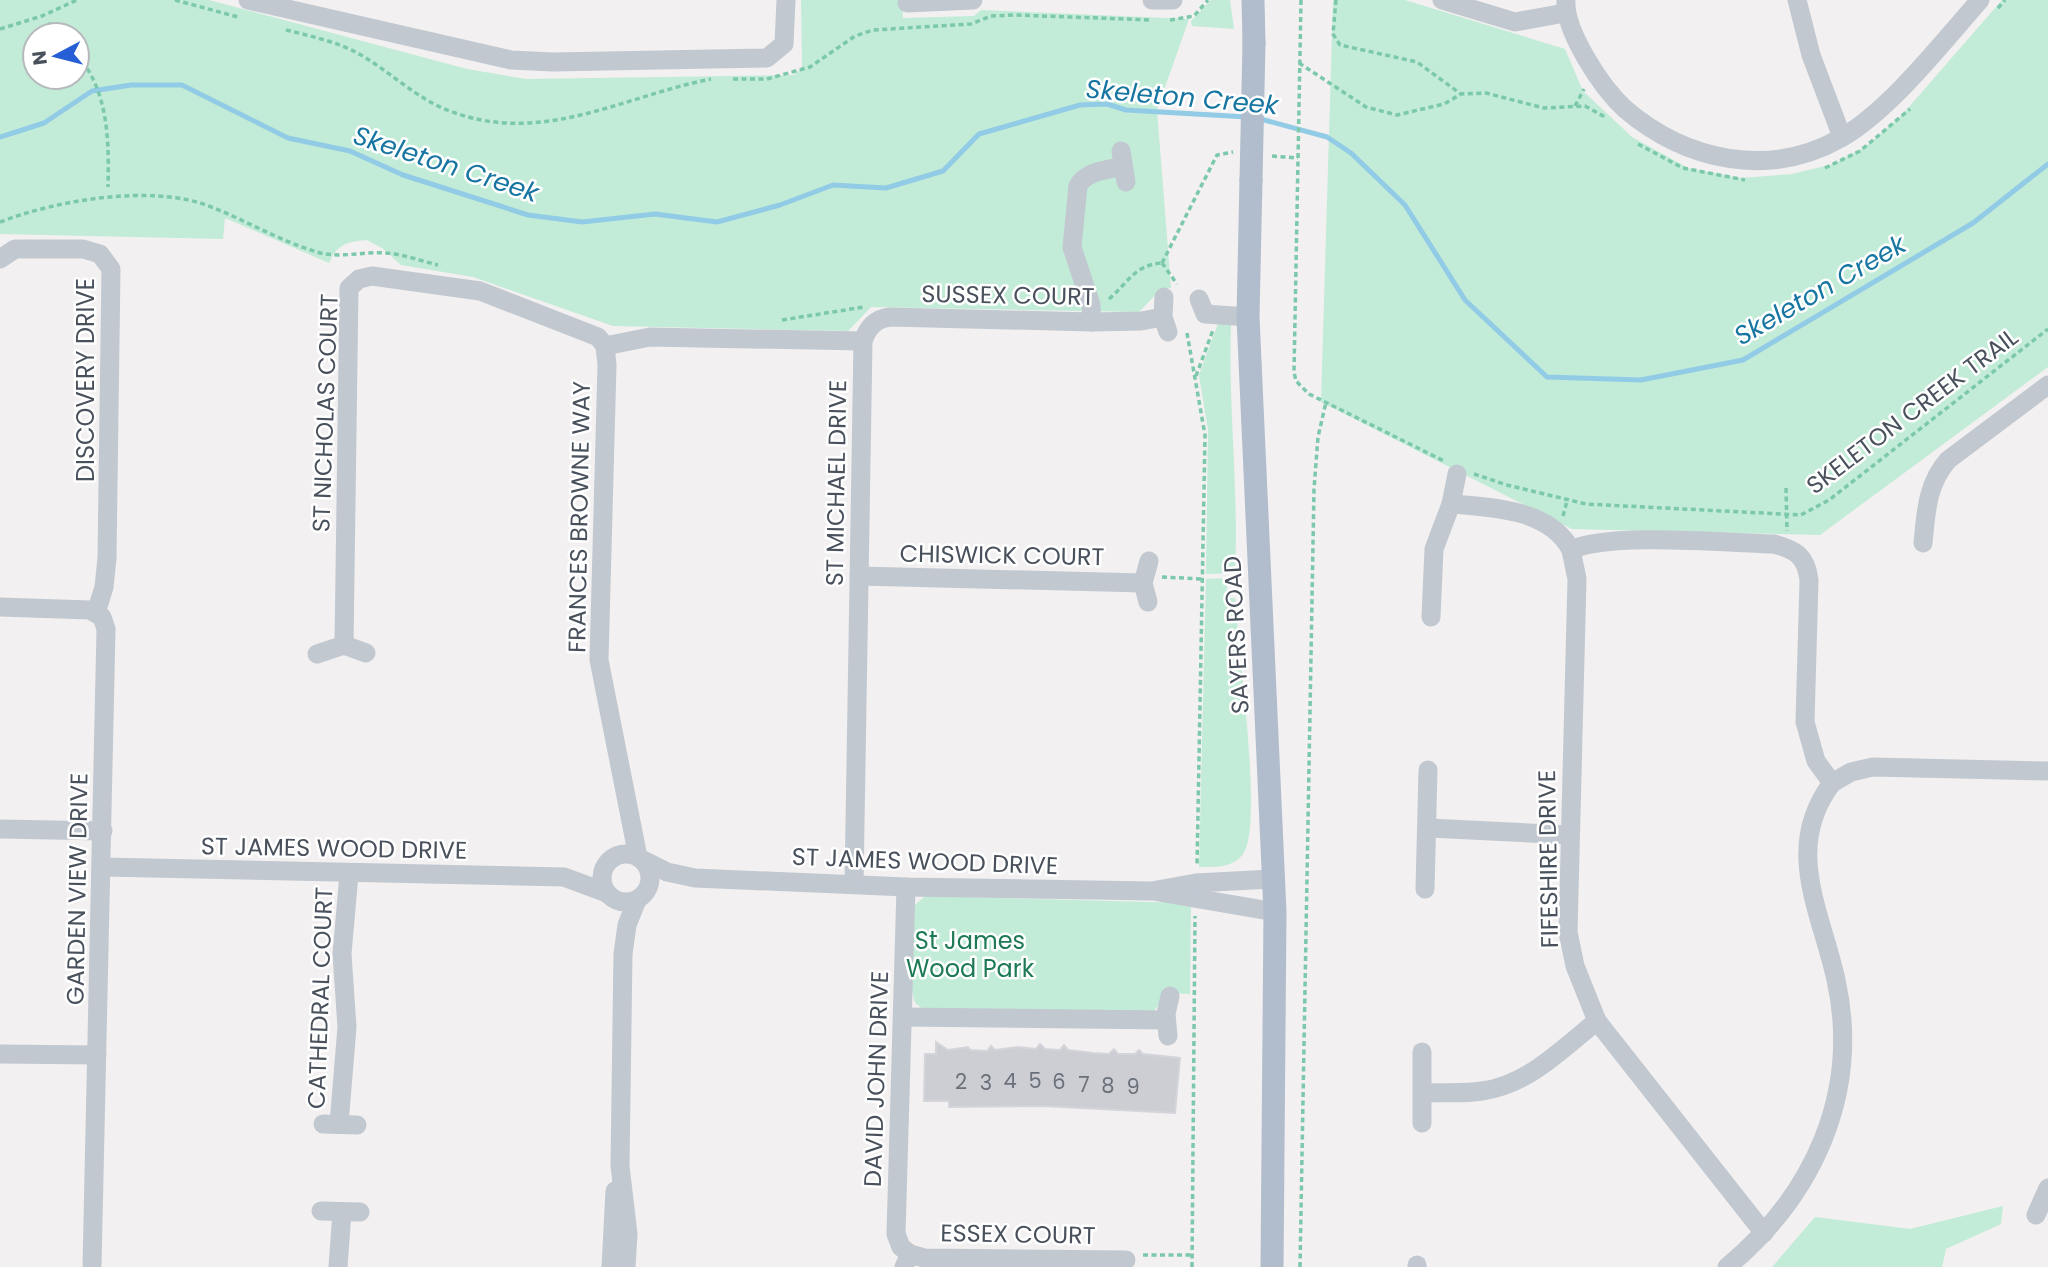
<svg xmlns="http://www.w3.org/2000/svg" width="2048" height="1267" viewBox="0 0 2048 1267" font-family="Poppins,sans-serif">
<rect width="100%" height="100%" fill="#f2f0f0"/>
<!-- green -->
<g fill="#c2ecd7" fill-rule="evenodd">
<path d="M0,0H209L467,69L526,79L794,75L802,67L801,0H902L903,18L974,16L981,10L1189,19L1157,110L1171,288H1162L1139,312L871,307L848,331L613,326L473,277L401,265L382,248L367,240C348,241 336,245 329,263L225,218L223,239L0,234ZM35,35H77V77H35Z"/>
<path d="M1211,0H1230L1234,29L1192,26L1191,21Z"/>
<path d="M1333,0H1405L1565,49L1583,91L1632,137L1688,168L1740,178L1792,174L1833,164L1865,147L1902,115L2002,0H2048V367L1820,535L1572,529L1321,402Z"/>
<path d="M1219,321L1231,325C1228,408 1239,490 1235,573L1206,574L1208,430L1199,375Z"/>
<path d="M1227,578V598H1235C1237,641 1264,827 1243,854C1233,868 1215,867 1199,867L1206,579Z"/>
<path d="M925,896L1191,903L1190,994L1167,993L1154,1011L929,1010C923,1008 918,1007 915,1002C908,990 914,924 914,906Z"/>
<path d="M2003,1206L2001,1224L1946,1249L1942,1267H1772L1815,1217L1910,1229Z"/>
</g>
<g fill="none" stroke-linecap="round" stroke-linejoin="round">
<!-- stream -->
<g stroke="#92cbe6" stroke-width="5">
<path d="M1257,118L1327,137L1351,153L1405,205L1465,300L1547,377L1641,380L1743,360L1973,223L2048,164"/>
<path d="M0,137L44,123L92,91L131,85H182L288,138L350,151L403,175L528,215L582,222L655,214L717,222L780,205L833,185L886,188L943,171L979,134L1080,105L1107,104L1126,110L1247,117"/>
</g>
</g>
<!-- building -->
<path fill="#cdced4" stroke="#d4d5db" stroke-width="2" d="M936,1042L948,1050L968,1047L970,1050L987,1051L991,1046L995,1050L1018,1047L1036,1049L1040,1044L1045,1049L1060,1050L1064,1045L1068,1050L1093,1053L1109,1054L1114,1049L1118,1054H1135L1139,1050L1143,1054L1180,1058L1175,1113L1042,1106L949,1107V1101H924L925,1054H936Z"/>
<g fill="none" stroke-linecap="round" stroke-linejoin="round">
<!-- path -->
<g stroke="#7cc8ab" stroke-width="3.5" stroke-dasharray="5 3.5" stroke-linecap="butt">
<path d="M175,0L238,17"/>
<path d="M1301,0L1294,372L1296,381L1309,394L1444,461"/>
<path d="M1336,0L1333,34L1340,45L1417,62L1461,94"/>
<path d="M1998,8L2005,0"/>
<path d="M1170,20L1194,16L1208,0"/>
<path d="M48,23L59,35"/>
<path d="M0,29L42,16L77,0"/>
<path d="M286,30C311,36 338,42 361,55C390,72 415,97 447,110C541,147 620,97 711,79"/>
<path d="M77,55C109,91 109,142 108,187"/>
<path d="M1299,63L1366,107L1397,115L1444,104L1461,94L1486,93L1544,108L1585,106L1605,117"/>
<path d="M733,79H767L810,67L855,36L873,30L971,24L991,16L1015,15L1152,20"/>
<path d="M1575,106L1584,89"/>
<path d="M1638,144L1683,168L1745,180"/>
<path d="M1272,156L1298,158"/>
<path d="M1825,168L1860,151L1910,109"/>
<path d="M0,222C57,200 151,184 209,206C245,220 280,241 317,252C340,259 363,251 386,253C403,254 421,261 438,265"/>
<path d="M1162,263L1177,284"/>
<path d="M1162,263L1217,155L1233,152"/>
<path d="M1109,299C1128,283 1134,265 1162,263"/>
<path d="M782,320L864,307"/>
<path d="M1187,333L1205,435L1197,866"/>
<path d="M1196,376L1213,330"/>
<path d="M1474,474L1507,485L1586,504L1801,515L1829,500L2048,329"/>
<path d="M1786,488L1787,531"/>
<path d="M1563,516L1567,501"/>
<path d="M1162,577L1202,579"/>
<path d="M1143,1255H1192"/>
<path d="M1192,1267L1195,916"/>
<path d="M1300,1267L1314,489L1318,437L1326,402"/>
</g>
<!-- minor -->
<g stroke="#c1c8d0" stroke-width="19">
<path d="M248,0L511,60L553,62L767,58L784,44L786,0"/>
<path d="M1152,0H1173"/>
<path d="M1442,0L1515,22L1565,13"/>
<path d="M1566,0C1564,31 1602,88 1625,109C1686,161 1769,179 1841,138C1890,110 1942,43 1980,0"/>
<path d="M1797,0L1811,55L1842,137"/>
<path d="M907,3L973,0"/>
<path d="M1121,151L1126,182"/>
<path d="M0,259L15,249H83L100,254L111,269L107,558L104,587L96,613"/>
<path d="M1164,297L1163,317L1168,332"/>
<path d="M1199,299L1205,314L1248,317"/>
<path d="M1092,322L1091,305L1072,247L1078,186C1086,171 1106,170 1122,167"/>
<path d="M605,346L650,337L863,341"/>
<path d="M1451,504C1491,507 1550,509 1571,550C1609,532 1727,543 1774,544C1796,550 1806,556 1809,580L1805,722L1816,761L1832,783C1783,848 1821,911 1836,980C1861,1093 1813,1196 1727,1267"/>
<path d="M1923,543C1926,512 1927,484 1948,460L2048,385"/>
<path d="M1571,550L1577,579L1568,932L1575,966L1597,1021L1764,1233"/>
<path d="M859,576L1143,583"/>
<path d="M1148,602L1143,583L1149,561"/>
<path d="M0,607L90,610L102,617L106,629L92,1267"/>
<path d="M1431,617L1434,549L1451,504L1457,474"/>
<path d="M344,645L349,288L359,279L372,276L480,291L598,337L605,346L607,365L599,660L638,857"/>
<path d="M317,654L344,645L366,653"/>
<path d="M1832,783L1851,772L1873,767L2048,771"/>
<path d="M1429,828L1569,835"/>
<path d="M0,829L103,831"/>
<circle cx="626" cy="878" r="24"/>
<path d="M643,860L667,872L695,878L906,887L1153,891L1275,912"/>
<path d="M103,867L564,877L607,893"/>
<path d="M854,884L863,341C868,327 875,319 890,317L1092,322L1141,321L1163,317"/>
<path d="M1425,889L1428,770"/>
<path d="M1157,890L1196,883L1274,879"/>
<path d="M903,1017L1166,1020"/>
<path d="M1168,1036L1166,1014L1170,996"/>
<path d="M0,1054L97,1055"/>
<path d="M1423,1093C1442,1092 1463,1094 1482,1091C1528,1085 1563,1048 1597,1021"/>
<path d="M1422,1123V1052"/>
<path d="M323,1124L357,1125"/>
<path d="M339,1124L347,1027L342,954L349,874"/>
<path d="M321,1211L360,1212"/>
<path d="M2036,1215L2048,1188"/>
<path d="M910,1254L924,1258L1126,1260"/>
<path d="M338,1267L342,1212"/>
<path d="M611,1267L615,1191"/>
<path d="M626,1267L628,1234L620,1166L623,954L627,925L637,900"/>
<path d="M904,1267L910,1254L901,1247L896,1234L906,887"/>
<path d="M1417,1267V1265"/>
</g>
<!-- major -->
<g stroke="#b1bccc" stroke-width="23">
<path d="M1253,0L1254,43"/>
<path d="M1251,180L1248,317L1275,912L1272,1267"/>
</g>
<!-- major-bridge -->
<path stroke="#b1bccc" stroke-width="23" d="M1251,180L1254,43"/>
</g>
<g text-anchor="middle" dominant-baseline="central" stroke-width="5" stroke-linejoin="round" paint-order="stroke">
<!-- number labels -->
<g font-size="21" fill="#6a707a">
<text x="1010" y="1080">4</text>
<text x="1035" y="1080">5</text>
<text x="961" y="1081">2</text>
<text x="1059" y="1081">6</text>
<text x="986" y="1082">3</text>
<text x="1084" y="1084">7</text>
<text x="1108" y="1085">8</text>
<text x="1133" y="1086">9</text>
</g>
<!-- street labels -->
<g font-size="24" fill="#49515c" stroke="#fff">
<text transform="translate(1008 295) rotate(1)">SUSSEX COURT</text>
<text transform="translate(85 380) rotate(-90)">DISCOVERY DRIVE</text>
<text transform="translate(1912 411) rotate(-37)">SKELETON CREEK TRAIL</text>
<text transform="translate(325 413) rotate(-88)">ST NICHOLAS COURT</text>
<text transform="translate(836 483) rotate(-89)">ST MICHAEL DRIVE</text>
<text transform="translate(579 517) rotate(-89)">FRANCES BROWNE WAY</text>
<text transform="translate(1002 555) rotate(1)">CHISWICK COURT</text>
<text transform="translate(1236 635) rotate(-93)">SAYERS ROAD</text>
<text transform="translate(334 848) rotate(1)">ST JAMES WOOD DRIVE</text>
<text transform="translate(1548 859) rotate(-91)">FIFESHIRE DRIVE</text>
<text transform="translate(925 861) rotate(2)">ST JAMES WOOD DRIVE</text>
<text transform="translate(77 889) rotate(-89)">GARDEN VIEW DRIVE</text>
<text transform="translate(320 998) rotate(-88)">CATHEDRAL COURT</text>
<text transform="translate(876 1079) rotate(-88)">DAVID JOHN DRIVE</text>
<text transform="translate(1018 1234) rotate(1)">ESSEX COURT</text>
</g>
<!-- park labels -->
<g font-size="24" fill="#1e7955" stroke="#fff">
<text x="970" y="940">St James<tspan x="970" dy="28">Wood Park</tspan></text>
</g>
<!-- water labels -->
<g font-size="26" font-style="italic" fill="#1775a1" stroke="#fff">
<text transform="translate(1182 97) rotate(5)">Skeleton Creek</text>
<text transform="translate(446 164) rotate(18)">Skeleton Creek</text>
<text transform="translate(1820 290) rotate(-30)">Skeleton Creek</text>
</g>
</g>
<!-- north arrow -->
<g transform="translate(56 56) rotate(263)"><circle r="33" fill="#ffffff" stroke="#b6b9be" stroke-width="2"/>
<path d="M0-5L12 26L0 18L-12 26Z" fill="#265fd5"/>
<text y="-10" font-size="19" font-weight="bold" text-anchor="middle" fill="#49515c">N</text>
</g>
</svg>
